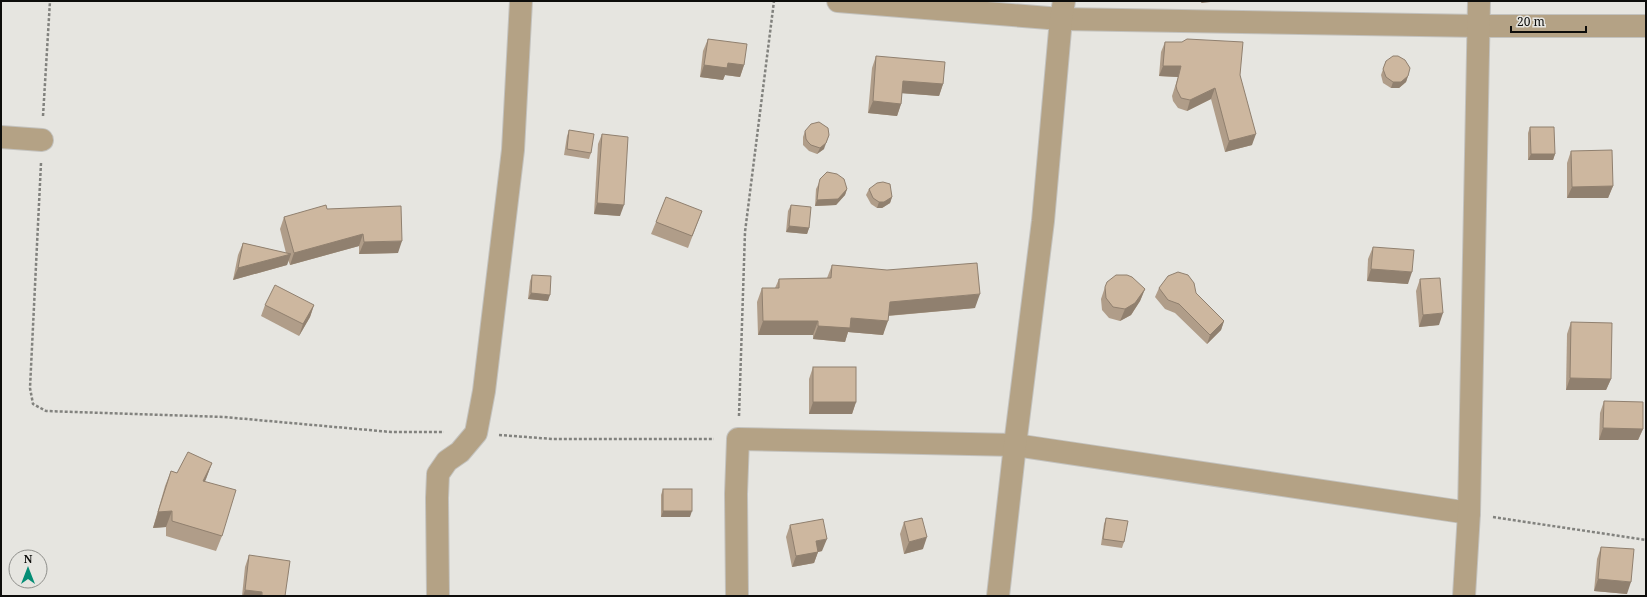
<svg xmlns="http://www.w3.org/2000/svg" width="1647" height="597" viewBox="0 0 1647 597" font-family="'Noto Serif',serif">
<rect width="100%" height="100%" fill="#e6e5e0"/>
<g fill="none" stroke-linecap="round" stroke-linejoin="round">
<defs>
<g id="minor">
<path d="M838,1L1061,19L1479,26H1646"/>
<path d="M1,137L42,140"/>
<path d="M438,596L437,498L438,474L447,461L460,452L476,433L484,391L513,150L521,1"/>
<path d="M737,596L736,494L738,439L1015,445L1469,513"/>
<path d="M998,596L1015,445L1043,221L1061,19L1064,1"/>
<path d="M1464,596L1469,513L1479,1"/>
</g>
</defs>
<!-- minor casing -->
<use href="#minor" stroke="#c3c2be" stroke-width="24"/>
<!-- path -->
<g stroke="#82827e" stroke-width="2.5" stroke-dasharray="3 2" stroke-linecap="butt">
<path d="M43,116L50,1"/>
<path d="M41,163L30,388L33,404L46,411L224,417L391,432H444"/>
<path d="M739,416L745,232L774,1"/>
<path d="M499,435L553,439H714"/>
<path d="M1493,517L1646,540"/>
</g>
<!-- minor -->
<use href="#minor" stroke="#b4a285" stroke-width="22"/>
</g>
<!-- wall -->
<g fill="#b09d89">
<path d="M708,39L744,65L740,77L725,75L723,80L700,77L703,51Z"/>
<path d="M1165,42L1240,75L1252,145L1225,152L1211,99L1187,111L1178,108L1173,101L1172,96L1178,77L1159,76L1161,52Z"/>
<path d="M876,56L943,84L939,96L902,93L901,104L897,116L868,113L872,68Z"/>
<path d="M1386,61L1408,76L1406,82L1399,88H1391L1383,83L1381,75Z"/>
<path d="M1530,127L1555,154L1553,160H1528V133Z"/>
<path d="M569,130L591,153L589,159L564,155L567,136Z"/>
<path d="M805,131L824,149L817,154L809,151L803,145V137Z"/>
<path d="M602,134L620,216L594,214L598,144Z"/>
<path d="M1571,151L1613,186L1608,198H1567V163Z"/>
<path d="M819,183L847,189L845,195L836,205L815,206L816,189Z"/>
<path d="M869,189L892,197L890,203L882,208H877L871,204L866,195Z"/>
<path d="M791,205L809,228L807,234L786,232L788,211Z"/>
<path d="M327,209L398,253L359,254V246L290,265L288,260L287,265L233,280L238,255L243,243L286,253L280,229L284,217Z"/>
<path d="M702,211L688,248L651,234L656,222Z"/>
<path d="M1373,247L1408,284L1367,281L1368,259Z"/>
<path d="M832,265L975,308L888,316L883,335L848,332L845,342L813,339V335H758L757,302L762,288H775L779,279L827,278Z"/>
<path d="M532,275L548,301L528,299L530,281Z"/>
<path d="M1420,279L1439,325L1419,327L1416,291Z"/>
<path d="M1105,287L1145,289L1140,301L1131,315L1120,321L1109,318L1102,310L1101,299Z"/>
<path d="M1159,288L1196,293L1224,321L1221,330L1207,344L1175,313L1165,309L1155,297Z"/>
<path d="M265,305H314L310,317L299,336L261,316Z"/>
<path d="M1571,322L1611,379L1606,390H1566L1567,334Z"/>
<path d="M813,367L856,402L852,414H809V379Z"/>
<path d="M1604,401L1643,429L1638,440H1599L1600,413Z"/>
<path d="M212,463L205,481L222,536L216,551L166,536V527L153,528L165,486L171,471L177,473Z"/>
<path d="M663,489L690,517H661V495Z"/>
<path d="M1106,518L1124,542L1122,548L1101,545L1104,524Z"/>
<path d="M904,522L923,549L904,554L900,534Z"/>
<path d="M790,525L822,551L818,552L814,563L792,567L786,537Z"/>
<path d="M1601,547L1627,594L1594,591L1597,559Z"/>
<path d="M249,555L285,596H242L245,567Z"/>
</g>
<!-- shaded-wall -->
<g fill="#90806f">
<path d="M1202,1H1220L1201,3Z"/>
<path d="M728,63L744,65L740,77L725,75L723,80L700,77L704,65Z"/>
<path d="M1163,66H1181L1178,77L1159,76Z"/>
<path d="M1408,76L1406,82L1399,88H1391L1393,82Z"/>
<path d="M903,81L943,84L939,96L899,93Z"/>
<path d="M1215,88L1211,99L1187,111L1190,100Z"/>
<path d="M873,101L901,104L897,116L868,113Z"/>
<path d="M1256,134L1252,145L1225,152L1229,141Z"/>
<path d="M829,135L824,149L817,154L820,148Z"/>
<path d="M1531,154H1555L1553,160H1528Z"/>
<path d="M1613,186L1608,198H1567L1572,187Z"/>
<path d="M847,189L845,195L836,205L815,206L817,200Z"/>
<path d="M892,197L890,203L882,208H877L879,202Z"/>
<path d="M597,203L624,205L620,216L594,214Z"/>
<path d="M789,226L809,228L807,234L786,232Z"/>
<path d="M363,234L359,246L290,265L294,253Z"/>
<path d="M402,241L398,253L359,254L364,242Z"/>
<path d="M291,254L287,265L233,280L238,268Z"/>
<path d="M1371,269L1412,272L1408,284L1367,281Z"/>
<path d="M1145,289L1140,301L1131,315L1120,321L1125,309Z"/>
<path d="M531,293L550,295L548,301L528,299Z"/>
<path d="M980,294L975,308L884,316L890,302Z"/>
<path d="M314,305L310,317L299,336L303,324Z"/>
<path d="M1443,313L1439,325L1419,327L1423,315Z"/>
<path d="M851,318L888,321L883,335L848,332L845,342L813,339L818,326Z"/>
<path d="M763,321H818L813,335H758Z"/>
<path d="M1224,321L1221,330L1207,344L1210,335Z"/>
<path d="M1570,378L1611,379L1606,390H1566Z"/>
<path d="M813,402H856L852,414H809Z"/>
<path d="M1603,428L1643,429L1638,440H1599Z"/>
<path d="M212,463L206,479L198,496L203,481Z"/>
<path d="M172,511L166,527L153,528L158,512Z"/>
<path d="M663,511H692L690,517H661Z"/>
<path d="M927,537L923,549L904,554L909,542Z"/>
<path d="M827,539L822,551L818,552L814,563L792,567L796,556L816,541Z"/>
<path d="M1598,579L1631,582L1627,594L1594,591Z"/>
<path d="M245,590L262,592L261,596H243Z"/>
</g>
<!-- building -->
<g fill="#cdb79f" stroke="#90806f">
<path d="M708,39L747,44L744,65L728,63L727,68L704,65Z"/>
<path d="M1187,39L1243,42L1240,75L1256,134L1229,141L1215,88L1190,100L1181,98L1177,90L1176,86L1181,66H1163L1165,42H1182Z"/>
<path d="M876,56L945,62L943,84L903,81L901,104L873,101Z"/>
<path d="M1393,56H1398L1405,60L1410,68L1408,76L1401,82H1393L1386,77L1383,69L1386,61Z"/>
<path d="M819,122L828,128L829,135L826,143L820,148L811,145L808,142L806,139L805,131L811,124Z"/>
<path d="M1530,127H1554L1555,154H1531Z"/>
<path d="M569,130L594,134L591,153L567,149Z"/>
<path d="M602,134L628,137L624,205L597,203Z"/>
<path d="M1612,150L1613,186L1572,187L1571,151Z"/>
<path d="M827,172L837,174L844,179L847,189L838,199L817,200L819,183L820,179Z"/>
<path d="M883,182L890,184L892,197L884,202H879L873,198L869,189L877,183Z"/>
<path d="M666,197L702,211L692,236L656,222Z"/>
<path d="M326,205L327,209L401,206L402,241L364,242L363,234L294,253L284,217Z"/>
<path d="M791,205L811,207L809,228L789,226Z"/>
<path d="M243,243L291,254L238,268Z"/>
<path d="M1373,247L1414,250L1412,272L1371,269Z"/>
<path d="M977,263L980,294L890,302L888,321L851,318L850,328L818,326V321H763L762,288H779V279L831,278L832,265L887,270Z"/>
<path d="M1178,272L1188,275L1194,283L1196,293L1224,321L1210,335L1179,304L1168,300L1159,288L1168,276Z"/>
<path d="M532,275L551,276L550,295L531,293Z"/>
<path d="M1116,275H1127L1132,277L1145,289L1135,303L1125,309L1113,307L1106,298L1105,287L1107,282Z"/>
<path d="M1440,278L1443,313L1423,315L1420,279Z"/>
<path d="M275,285L314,305L303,324L265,305Z"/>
<path d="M1571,322L1612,323L1611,379L1570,378Z"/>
<rect x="813" y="367" width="43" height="35"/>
<path d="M1604,401L1643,402V429L1603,428Z"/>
<path d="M188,452L212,463L203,481L236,490L222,536L172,521V511L158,512L171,471L177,473Z"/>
<rect x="663" y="489" width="29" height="22"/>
<path d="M922,518L927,537L909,542L904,522Z"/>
<path d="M1106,518L1128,521L1124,542L1103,539Z"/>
<path d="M823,519L827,539L816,541L818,552L796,556L790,525Z"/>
<path d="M1601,547L1634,549L1631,582L1598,579Z"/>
<path d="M249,555L290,561L285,596H262V592L245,590Z"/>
</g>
<!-- border -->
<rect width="1647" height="597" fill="none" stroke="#0d0d0b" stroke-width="4"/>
<!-- north arrow -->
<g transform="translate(28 569)"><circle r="19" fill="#e6e5e0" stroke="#8f8f8b"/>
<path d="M0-3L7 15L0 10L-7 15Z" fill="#048d75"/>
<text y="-6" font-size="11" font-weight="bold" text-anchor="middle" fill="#0d0d0b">N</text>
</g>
<!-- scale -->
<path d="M1511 26v6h75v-6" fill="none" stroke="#0d0d0b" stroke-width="2"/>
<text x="1517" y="26" font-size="12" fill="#0d0d0b" stroke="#e6e5e0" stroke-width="3" paint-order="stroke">20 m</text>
</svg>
